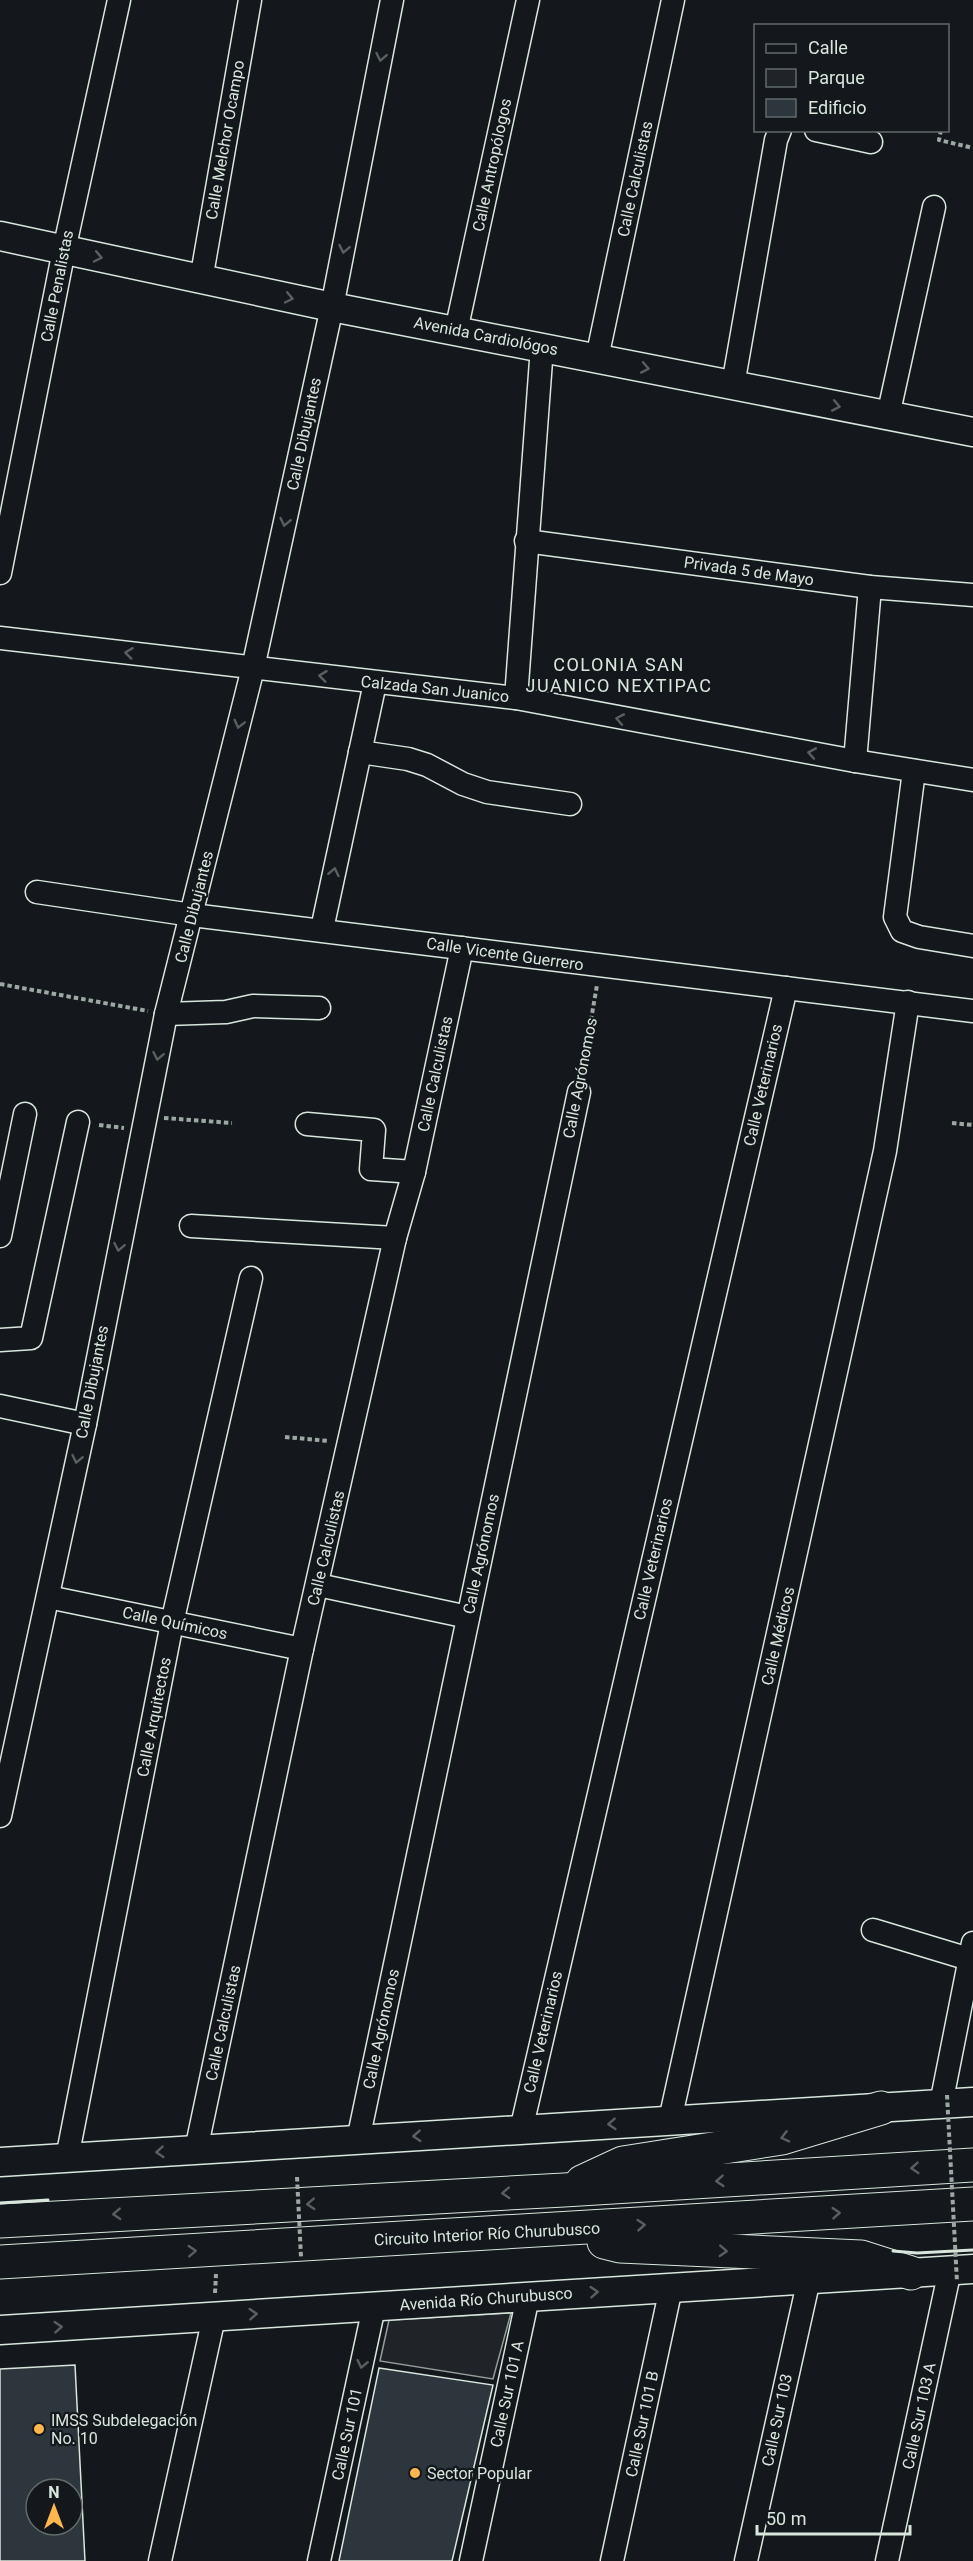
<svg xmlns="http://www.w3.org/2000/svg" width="973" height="2561" viewBox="0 0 973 2561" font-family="Roboto,sans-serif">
<rect width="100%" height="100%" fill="#14181c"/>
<!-- green -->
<path fill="#202428" stroke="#939e99" stroke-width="1.5" d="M511,2313L493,2379L380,2361L389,2320Z"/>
<!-- building -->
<g fill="#2c363c" stroke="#d8e6dc" stroke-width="1.5" fill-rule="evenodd">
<path d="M75,2365L85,2561H0V2369ZM36,2489H72V2525H36Z"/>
<path d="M379,2368L493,2385L452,2561H339Z"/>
</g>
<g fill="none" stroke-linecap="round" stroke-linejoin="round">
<defs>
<g id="minor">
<path d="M816,130L871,142"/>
<path d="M201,280L250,0"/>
<path d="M456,331L528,0"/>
<path d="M597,358L673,0"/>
<path d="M733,385L776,140L780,130"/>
<path d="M888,416L934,207"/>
<path d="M526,541L870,587L973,595"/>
<path d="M0,573L64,250L119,0"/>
<path d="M0,638L516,698L855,761L973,780"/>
<path d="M516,698L542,347"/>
<path d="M360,752L408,759L427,765L463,784L487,792L570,804"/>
<path d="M855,761L870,587"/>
<path d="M914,771L895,917L902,931L919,937L973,946"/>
<path d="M37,892L192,915L973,1011"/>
<path d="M322,929L375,683"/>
<path d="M166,1014L226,1012L253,1006L319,1008"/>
<path d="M307,1124L374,1130L371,1169L414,1172"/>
<path d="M191,1226L395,1238"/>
<path d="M0,1236L25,1114"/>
<path d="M0,1340L31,1338L78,1122"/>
<path d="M0,1406L85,1424"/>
<path d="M318,1585L468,1617"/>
<path d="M48,1597L302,1649"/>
<path d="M0,1816L85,1424L166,1014L253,668L332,307L392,0"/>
<path d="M873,1930L969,1959"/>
<path d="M941,2104L973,1943"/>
<path d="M670,2120L885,1151L908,1002"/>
<path d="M521,2130L786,988"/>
<path d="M358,2140L579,1092"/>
<path d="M196,2150L302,1649L395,1238L414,1172L462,948"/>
<path d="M67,2158L172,1623L251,1278"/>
<path d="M160,2561L214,2317"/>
<path d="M319,2561L374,2307"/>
<path d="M471,2561L528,2297"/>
<path d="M612,2561L671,2288"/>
<path d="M746,2561L809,2279"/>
<path d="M887,2561L950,2270"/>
</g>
<g id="major">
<path d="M0,236L332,307L973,432"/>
<path d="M0,2162L973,2102"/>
<path d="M0,2330L973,2269"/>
</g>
<g id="highway">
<path d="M582,2182L623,2163L782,2138L881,2108"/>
<path d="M0,2221L564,2190L973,2165"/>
<path d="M604,2242L620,2246L861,2257L911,2273"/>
<path d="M0,2262L973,2204"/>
</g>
</defs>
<!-- minor casing -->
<use href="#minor" stroke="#d8e6dc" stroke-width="25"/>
<!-- major casing -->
<use href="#major" stroke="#d8e6dc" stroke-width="31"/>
<!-- highway casing -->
<use href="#highway" stroke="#d8e6dc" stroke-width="35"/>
<!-- path -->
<g stroke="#9da8a2" stroke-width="4" stroke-dasharray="4.5 3" stroke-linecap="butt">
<path d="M941,130L939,140L973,148"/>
<path d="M0,984L148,1011"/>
<path d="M582,1072L597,985"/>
<path d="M164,1118L232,1123"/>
<path d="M952,1123L973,1125"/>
<path d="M99,1125L124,1128"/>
<path d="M285,1437L329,1441"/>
<path d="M215,2293L216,2274"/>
</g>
<!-- minor -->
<use href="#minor" stroke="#14181c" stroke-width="22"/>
<!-- major -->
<use href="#major" stroke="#14181c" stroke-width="28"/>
<!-- highway -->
<use href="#highway" stroke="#14181c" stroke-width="33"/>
<!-- path-bridge -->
<g stroke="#9da8a2" stroke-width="4" stroke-dasharray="4.5 3" stroke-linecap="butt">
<path d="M947,2095L957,2282"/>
<path d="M297,2177L301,2257"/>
</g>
<!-- wall -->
<g stroke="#d8e6dc" stroke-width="3">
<path d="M0,2203L48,2200"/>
<path d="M893,2251L917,2253L973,2250"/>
</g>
</g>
<!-- one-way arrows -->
<defs><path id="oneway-chevron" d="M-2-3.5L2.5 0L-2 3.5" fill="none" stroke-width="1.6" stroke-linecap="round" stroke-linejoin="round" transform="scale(1.5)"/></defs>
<g stroke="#59605f">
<use href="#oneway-chevron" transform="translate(381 57) rotate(101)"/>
<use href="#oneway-chevron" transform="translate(344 249) rotate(101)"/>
<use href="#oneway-chevron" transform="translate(98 257) rotate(12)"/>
<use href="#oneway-chevron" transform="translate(289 298) rotate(12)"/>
<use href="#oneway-chevron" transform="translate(645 368) rotate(11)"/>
<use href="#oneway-chevron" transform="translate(836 406) rotate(11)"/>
<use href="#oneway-chevron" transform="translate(285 522) rotate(102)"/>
<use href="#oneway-chevron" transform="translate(129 653) rotate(-173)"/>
<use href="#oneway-chevron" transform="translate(323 676) rotate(-173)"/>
<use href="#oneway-chevron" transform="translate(620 719) rotate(-169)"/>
<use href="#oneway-chevron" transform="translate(239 724) rotate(104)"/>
<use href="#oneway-chevron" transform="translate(812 753) rotate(-170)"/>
<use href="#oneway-chevron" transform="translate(334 872) rotate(-78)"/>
<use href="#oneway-chevron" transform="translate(158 1056) rotate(101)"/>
<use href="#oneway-chevron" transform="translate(119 1247) rotate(101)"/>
<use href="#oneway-chevron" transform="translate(77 1459) rotate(102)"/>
<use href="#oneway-chevron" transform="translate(612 2124) rotate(176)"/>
<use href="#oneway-chevron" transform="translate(417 2136) rotate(176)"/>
<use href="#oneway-chevron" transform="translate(785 2137) rotate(166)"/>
<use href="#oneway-chevron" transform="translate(160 2152) rotate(176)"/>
<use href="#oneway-chevron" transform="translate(915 2168) rotate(176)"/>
<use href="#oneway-chevron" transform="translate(720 2181) rotate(176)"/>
<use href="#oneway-chevron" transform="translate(506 2193) rotate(177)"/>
<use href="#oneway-chevron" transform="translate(311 2204) rotate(177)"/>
<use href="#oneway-chevron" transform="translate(836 2213) rotate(-4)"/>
<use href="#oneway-chevron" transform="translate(117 2214) rotate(177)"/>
<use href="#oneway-chevron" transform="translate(641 2225) rotate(-4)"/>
<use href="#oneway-chevron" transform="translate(192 2251) rotate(-3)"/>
<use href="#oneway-chevron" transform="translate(723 2251) rotate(3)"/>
<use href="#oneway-chevron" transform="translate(594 2292) rotate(-4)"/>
<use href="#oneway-chevron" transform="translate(253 2314) rotate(-4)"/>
<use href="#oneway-chevron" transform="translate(58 2327) rotate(-4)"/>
<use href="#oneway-chevron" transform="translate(362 2364) rotate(102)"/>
</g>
<!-- markers -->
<g fill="#ffb74d" stroke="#14181c" stroke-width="2">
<circle cx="39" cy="2429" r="6"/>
<circle cx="415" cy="2473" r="6"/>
</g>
<g text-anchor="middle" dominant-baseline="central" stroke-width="4.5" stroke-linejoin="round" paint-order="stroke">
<!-- street labels -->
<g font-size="16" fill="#d8e6dc" stroke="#14181c">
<text transform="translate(225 140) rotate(-80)">Calle Melchor Ocampo</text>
<text transform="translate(492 165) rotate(-78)">Calle Antropólogos</text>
<text transform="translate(635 179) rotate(-78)">Calle Calculistas</text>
<text transform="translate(57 286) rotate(-79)">Calle Penalistas</text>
<text transform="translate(486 336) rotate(11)">Avenida Cardiológos</text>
<text transform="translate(304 434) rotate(-78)">Calle Dibujantes</text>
<text transform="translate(749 571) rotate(8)">Privada 5 de Mayo</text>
<text transform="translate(435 689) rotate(6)">Calzada San Juanico</text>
<text transform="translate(194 907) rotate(-76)">Calle Dibujantes</text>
<text transform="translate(505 954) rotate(8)">Calle Vicente Guerrero</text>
<text transform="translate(435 1074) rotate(-78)">Calle Calculistas</text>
<text transform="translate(580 1078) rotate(-79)">Calle Agrónomos</text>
<text transform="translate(763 1085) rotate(-77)">Calle Veterinarios</text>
<text transform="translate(92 1382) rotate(-79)">Calle Dibujantes</text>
<text transform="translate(326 1548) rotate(-77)">Calle Calculistas</text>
<text transform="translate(481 1554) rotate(-78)">Calle Agrónomos</text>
<text transform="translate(653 1559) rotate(-77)">Calle Veterinarios</text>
<text transform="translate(175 1623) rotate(12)">Calle Químicos</text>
<text transform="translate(778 1636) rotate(-77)">Calle Médicos</text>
<text transform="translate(154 1717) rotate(-79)">Calle Arquitectos</text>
<text transform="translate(223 2023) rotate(-78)">Calle Calculistas</text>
<text transform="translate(381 2029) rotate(-78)">Calle Agrónomos</text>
<text transform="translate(543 2032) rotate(-77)">Calle Veterinarios</text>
<text transform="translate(487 2234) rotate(-3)">Circuito Interior Río Churubusco</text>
<text transform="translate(486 2299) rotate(-4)">Avenida Río Churubusco</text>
<text transform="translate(507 2394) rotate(-78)">Calle Sur 101 A</text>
<text transform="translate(919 2416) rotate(-78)">Calle Sur 103 A</text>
<text transform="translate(777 2420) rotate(-78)">Calle Sur 103</text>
<text transform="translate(642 2424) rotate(-78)">Calle Sur 101 B</text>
<text transform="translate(347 2434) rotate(-78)">Calle Sur 101</text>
</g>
<!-- poi labels -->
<g font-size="16" fill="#d8e6dc" stroke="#14181c" text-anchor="start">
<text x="51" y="2420">IMSS Subdelegación<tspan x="51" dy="18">No. 10</tspan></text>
<text x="427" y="2473">Sector Popular</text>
</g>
<!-- neighbourhood labels -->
<g font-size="18" letter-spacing="1.5" fill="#d8e6dc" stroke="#14181c">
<text x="619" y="664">COLONIA SAN<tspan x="619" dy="21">JUANICO NEXTIPAC</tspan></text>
</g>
</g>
<!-- legend -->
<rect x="754" y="24" width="195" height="108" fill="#14181c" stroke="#626a69" stroke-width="1.5"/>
<rect x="766" y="44" width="30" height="9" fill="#14181c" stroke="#626a69" stroke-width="1.5"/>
<text x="808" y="54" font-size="18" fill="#d8e6dc">Calle</text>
<rect x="766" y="69" width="30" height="18" fill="#202428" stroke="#626a69" stroke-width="1.5"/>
<text x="808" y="84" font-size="18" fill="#d8e6dc">Parque</text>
<rect x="766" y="99" width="30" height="18" fill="#2c363c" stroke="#626a69" stroke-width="1.5"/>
<text x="808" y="114" font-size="18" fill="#d8e6dc">Edificio</text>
<!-- north arrow -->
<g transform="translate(54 2507)"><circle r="28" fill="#14181c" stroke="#626a69" stroke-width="1.5"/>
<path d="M0-4.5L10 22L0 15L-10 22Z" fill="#ffb74d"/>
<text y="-9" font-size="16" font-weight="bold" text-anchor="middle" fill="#d8e6dc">N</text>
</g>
<!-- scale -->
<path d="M757 2525v9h153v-9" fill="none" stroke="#d8e6dc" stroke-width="3"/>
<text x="766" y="2525" font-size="18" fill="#d8e6dc" stroke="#14181c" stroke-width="4.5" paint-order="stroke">50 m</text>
</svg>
